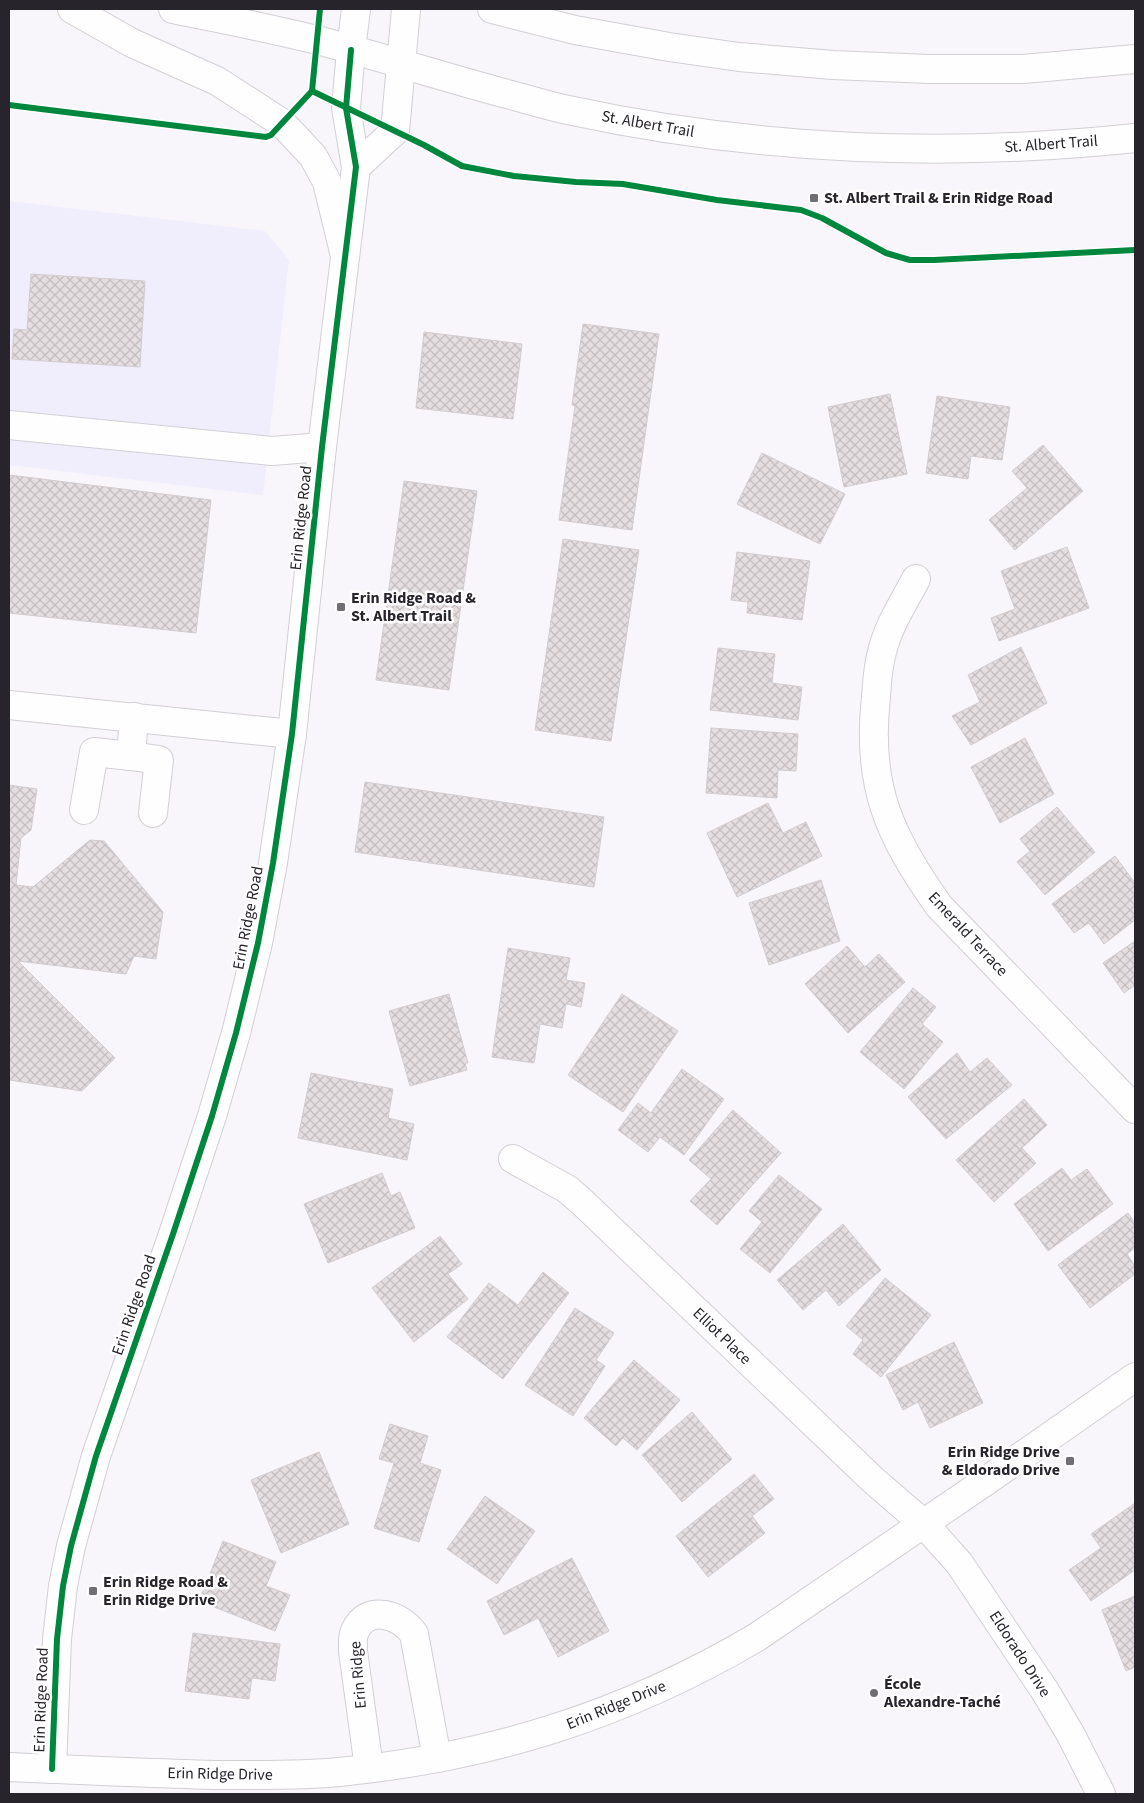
<svg xmlns="http://www.w3.org/2000/svg" width="1144" height="1803" viewBox="0 0 1144 1803" font-family="'Source Sans 3',sans-serif">
<defs>
<pattern id="building-cross-hatch" width="8" height="8" patternUnits="userSpaceOnUse" patternTransform="scale(1.25)"><rect width="8" height="8" fill="#e4dee0"/><path d="M0 0l8 8M0 8l8-8" fill="none" stroke="#c4bec0"/></pattern>
</defs>
<rect width="100%" height="100%" fill="#f8f5fb"/>
<!-- commercial -->
<path fill="#f0eefd" d="M9,201L265,231L289,260L263,495L9,465Z"/>
<!-- building -->
<g fill="url(#building-cross-hatch)" stroke="#d2ccce">
<path d="M31,274L145,281L140,367L12,359L14,329L27,330Z"/>
<path d="M583,324L659,334L632,530L559,520L575,406L572,405Z"/>
<path d="M424,332L522,344L513,419L416,408Z"/>
<path d="M890,394L907,474L844,487L828,407Z"/>
<path d="M937,396L1010,407L1002,460L971,456L968,479L926,473Z"/>
<path d="M1043,445L1083,491L1015,550L989,520L1027,488L1012,471Z"/>
<path d="M762,453L845,494L820,544L737,504Z"/>
<path d="M9,475L211,500L196,633L9,613Z"/>
<path d="M404,481L477,491L449,690L376,680Z"/>
<path d="M563,539L639,550L611,741L535,730Z"/>
<path d="M1067,547L1089,608L999,641L991,618L1015,609L1001,571Z"/>
<path d="M737,552L810,561L802,620L747,613L748,602L731,600Z"/>
<path d="M1021,647L1047,703L971,745L952,716L980,702L968,675Z"/>
<path d="M718,648L775,654L772,683L802,687L798,720L710,710Z"/>
<path d="M711,728L798,734L796,771L778,770L777,798L706,793Z"/>
<path d="M1025,738L1054,794L1000,823L971,767Z"/>
<path d="M365,782L604,817L594,887L355,852Z"/>
<path d="M9,785L37,789L31,830L21,838L16,885L33,887L90,840L104,841L163,912L156,959L134,956L126,974L18,961L115,1058L82,1091L9,1080Z"/>
<path d="M768,803L783,833L806,822L822,856L737,897L707,833Z"/>
<path d="M1057,807L1095,852L1045,895L1017,862L1030,851L1020,839Z"/>
<path d="M1115,856L1135,883V920L1104,944L1089,923L1074,933L1052,904Z"/>
<path d="M821,880L840,941L769,965L749,903Z"/>
<path d="M1135,941V985L1124,993L1103,963Z"/>
<path d="M847,946L865,967L879,954L905,982L848,1033L805,984Z"/>
<path d="M508,948L570,958L566,980L585,983L581,1007L566,1004L562,1028L540,1024L534,1063L492,1057Z"/>
<path d="M913,988L936,1007L922,1024L943,1042L904,1089L860,1052Z"/>
<path d="M449,994L468,1063H465L467,1070L410,1086L389,1011Z"/>
<path d="M622,994L678,1031L623,1112L568,1075Z"/>
<path d="M957,1053L970,1072L987,1058L1012,1085L946,1139L908,1097Z"/>
<path d="M682,1069L724,1099L684,1155L660,1137L648,1152L618,1130L638,1103L651,1113Z"/>
<path d="M311,1073L393,1089L388,1118L414,1124L407,1160L298,1138Z"/>
<path d="M1024,1099L1047,1125L1022,1148L1036,1163L994,1202L956,1160Z"/>
<path d="M733,1110L781,1153L717,1225L690,1201L711,1179L689,1160Z"/>
<path d="M1062,1168L1071,1180L1087,1169L1113,1204L1048,1251L1014,1204Z"/>
<path d="M382,1173L391,1196L400,1192L415,1228L328,1263L304,1204Z"/>
<path d="M779,1175L822,1209L770,1273L740,1249L762,1222L749,1211Z"/>
<path d="M1128,1213L1135,1223V1248L1127,1254L1135,1266V1274L1090,1308L1058,1265Z"/>
<path d="M843,1224L881,1270L839,1306L826,1290L803,1310L777,1280Z"/>
<path d="M440,1236L462,1264L448,1274L468,1299L414,1342L372,1288Z"/>
<path d="M543,1272L569,1293L503,1379L447,1337L489,1283L518,1305Z"/>
<path d="M885,1278L931,1315L881,1377L853,1354L863,1340L846,1326Z"/>
<path d="M575,1308L614,1333L596,1360L605,1366L573,1416L525,1385Z"/>
<path d="M954,1342L983,1403L930,1428L918,1402L903,1410L886,1375Z"/>
<path d="M634,1360L680,1400L637,1450L623,1438L616,1446L584,1418Z"/>
<path d="M692,1412L732,1459L682,1502L642,1455Z"/>
<path d="M390,1424L428,1436L420,1463L441,1470L419,1542L374,1528L394,1463L379,1459Z"/>
<path d="M319,1452L349,1524L281,1553L251,1480Z"/>
<path d="M754,1474L774,1499L752,1516L765,1533L708,1577L676,1536Z"/>
<path d="M485,1496L535,1531L497,1584L447,1549Z"/>
<path d="M1135,1503V1570L1091,1601L1069,1570L1101,1548L1091,1534Z"/>
<path d="M223,1541L276,1562L266,1586L290,1595L275,1631L199,1601Z"/>
<path d="M572,1558L609,1631L558,1657L538,1618L504,1635L487,1601Z"/>
<path d="M1135,1596V1667L1126,1671L1102,1610Z"/>
<path d="M193,1633L280,1644L275,1681L252,1678L249,1699L185,1691Z"/>
</g>
<g fill="none" stroke-linecap="round" stroke-linejoin="round">
<defs>
<g id="minor">
<path d="M356,167L395,131L401,65"/>
<path d="M9,425L272,451L322,447"/>
<path d="M916,579C904,602 888,626 882,652C878,666 877,682 876,697C866,785 889,836 939,906L1135,1109"/>
<path d="M9,705L292,734"/>
<path d="M134,717L131,756L159,760L153,813"/>
<path d="M84,810L94,752L131,756"/>
<path d="M513,1159L567,1189L581,1201L873,1480L924,1524L959,1563L1045,1691L1071,1735L1101,1794"/>
<path d="M9,1767C77,1770 146,1773 215,1775C256,1775 298,1776 339,1772C491,1757 625,1715 757,1637L986,1481L1135,1377"/>
<path d="M369,1768L353,1651C353,1644 352,1637 355,1631C367,1603 401,1615 414,1634L437,1758"/>
<path d="M52,1769L57,1639L63,1586L71,1546L96,1456L173,1234L212,1116L236,1033L258,943L273,863L292,734L322,447L356,167L346,108L351,50"/>
</g>
<g id="major">
<path d="M72,9L132,43L217,81L282,123L313,156L327,182L345,256"/>
<path d="M173,9C221,19 269,28 317,40C382,57 446,78 511,95C530,100 549,106 568,110C754,150 946,158 1135,138"/>
<path d="M492,9L575,30L669,47L739,57L833,65L929,69H1023L1135,59"/>
<path d="M351,50L356,9"/>
<path d="M401,65L406,9"/>
</g>
</defs>
<!-- minor casing -->
<use href="#minor" stroke="#d2cfd5" stroke-width="30"/>
<!-- major casing -->
<use href="#major" stroke="#d2cfd5" stroke-width="30"/>
<!-- minor -->
<use href="#minor" stroke="#fefefe" stroke-width="28"/>
<!-- major -->
<use href="#major" stroke="#fefefe" stroke-width="28"/>
<defs>
<g id="cycleway">
<path d="M312,91L320,9"/>
<path d="M9,105L266,137L271,135L312,91L424,145L462,166L514,176L576,182L623,184L717,200L801,210L822,218L886,253L910,260H934L1135,250"/>
<path d="M52,1769L57,1639L63,1586L71,1546L96,1456L173,1234L212,1116L236,1033L258,943L273,863L292,734L322,447L356,167L346,108L351,50"/>
</g>
</defs>
<!-- cycleway casing -->
<use href="#cycleway" stroke="#fff" stroke-width="9"/>
<!-- cycleway -->
<use href="#cycleway" stroke="#00873e" stroke-width="6"/>
</g>
<!-- markers -->
<g fill="#716d74" stroke="#fff" stroke-width="2">
<rect x="809" y="193" width="10" height="10" rx="2.5"/>
<rect x="336" y="602" width="10" height="10" rx="2.5"/>
<rect x="1065" y="1456" width="10" height="10" rx="2.5"/>
<rect x="88" y="1586" width="10" height="10" rx="2.5"/>
<circle cx="874" cy="1693" r="5"/>
</g>
<g text-anchor="middle" dominant-baseline="central" stroke-width="5" stroke-linejoin="round" paint-order="stroke">
<!-- street labels -->
<g font-size="16" fill="#28242c" stroke="#fff">
<text transform="translate(648 124) rotate(10)">St. Albert Trail</text>
<text transform="translate(1051 144) rotate(-4)">St. Albert Trail</text>
<text transform="translate(301 518) rotate(-84)">Erin Ridge Road</text>
<text transform="translate(248 918) rotate(-79)">Erin Ridge Road</text>
<text transform="translate(968 934) rotate(47)">Emerald Terrace</text>
<text transform="translate(134 1305) rotate(-71)">Erin Ridge Road</text>
<text transform="translate(722 1336) rotate(44)">Elliot Place</text>
<text transform="translate(1020 1654) rotate(57)">Eldorado Drive</text>
<text transform="translate(358 1675) rotate(-95)">Erin Ridge</text>
<text transform="translate(41 1700) rotate(-88)">Erin Ridge Road</text>
<text transform="translate(616 1705) rotate(-22)">Erin Ridge Drive</text>
<text transform="translate(220 1774) rotate(1)">Erin Ridge Drive</text>
</g>
<!-- poi labels -->
<g font-size="16" font-weight="bold" fill="#28242c" stroke="#fff" text-anchor="start">
<text x="824" y="198">St. Albert Trail &amp; Erin Ridge Road</text>
<text x="351" y="598">Erin Ridge Road &amp;<tspan x="351" dy="18">St. Albert Trail</tspan></text>
<text x="1060" y="1452" text-anchor="end">Erin Ridge Drive<tspan x="1060" dy="18">&amp; Eldorado Drive</tspan></text>
<text x="103" y="1582">Erin Ridge Road &amp;<tspan x="103" dy="18">Erin Ridge Drive</tspan></text>
<text x="884" y="1684">École<tspan x="884" dy="18">Alexandre-Taché</tspan></text>
</g>
</g>
<!-- border -->
<rect width="1144" height="1803" fill="none" stroke="#28242c" stroke-width="20"/>
</svg>
